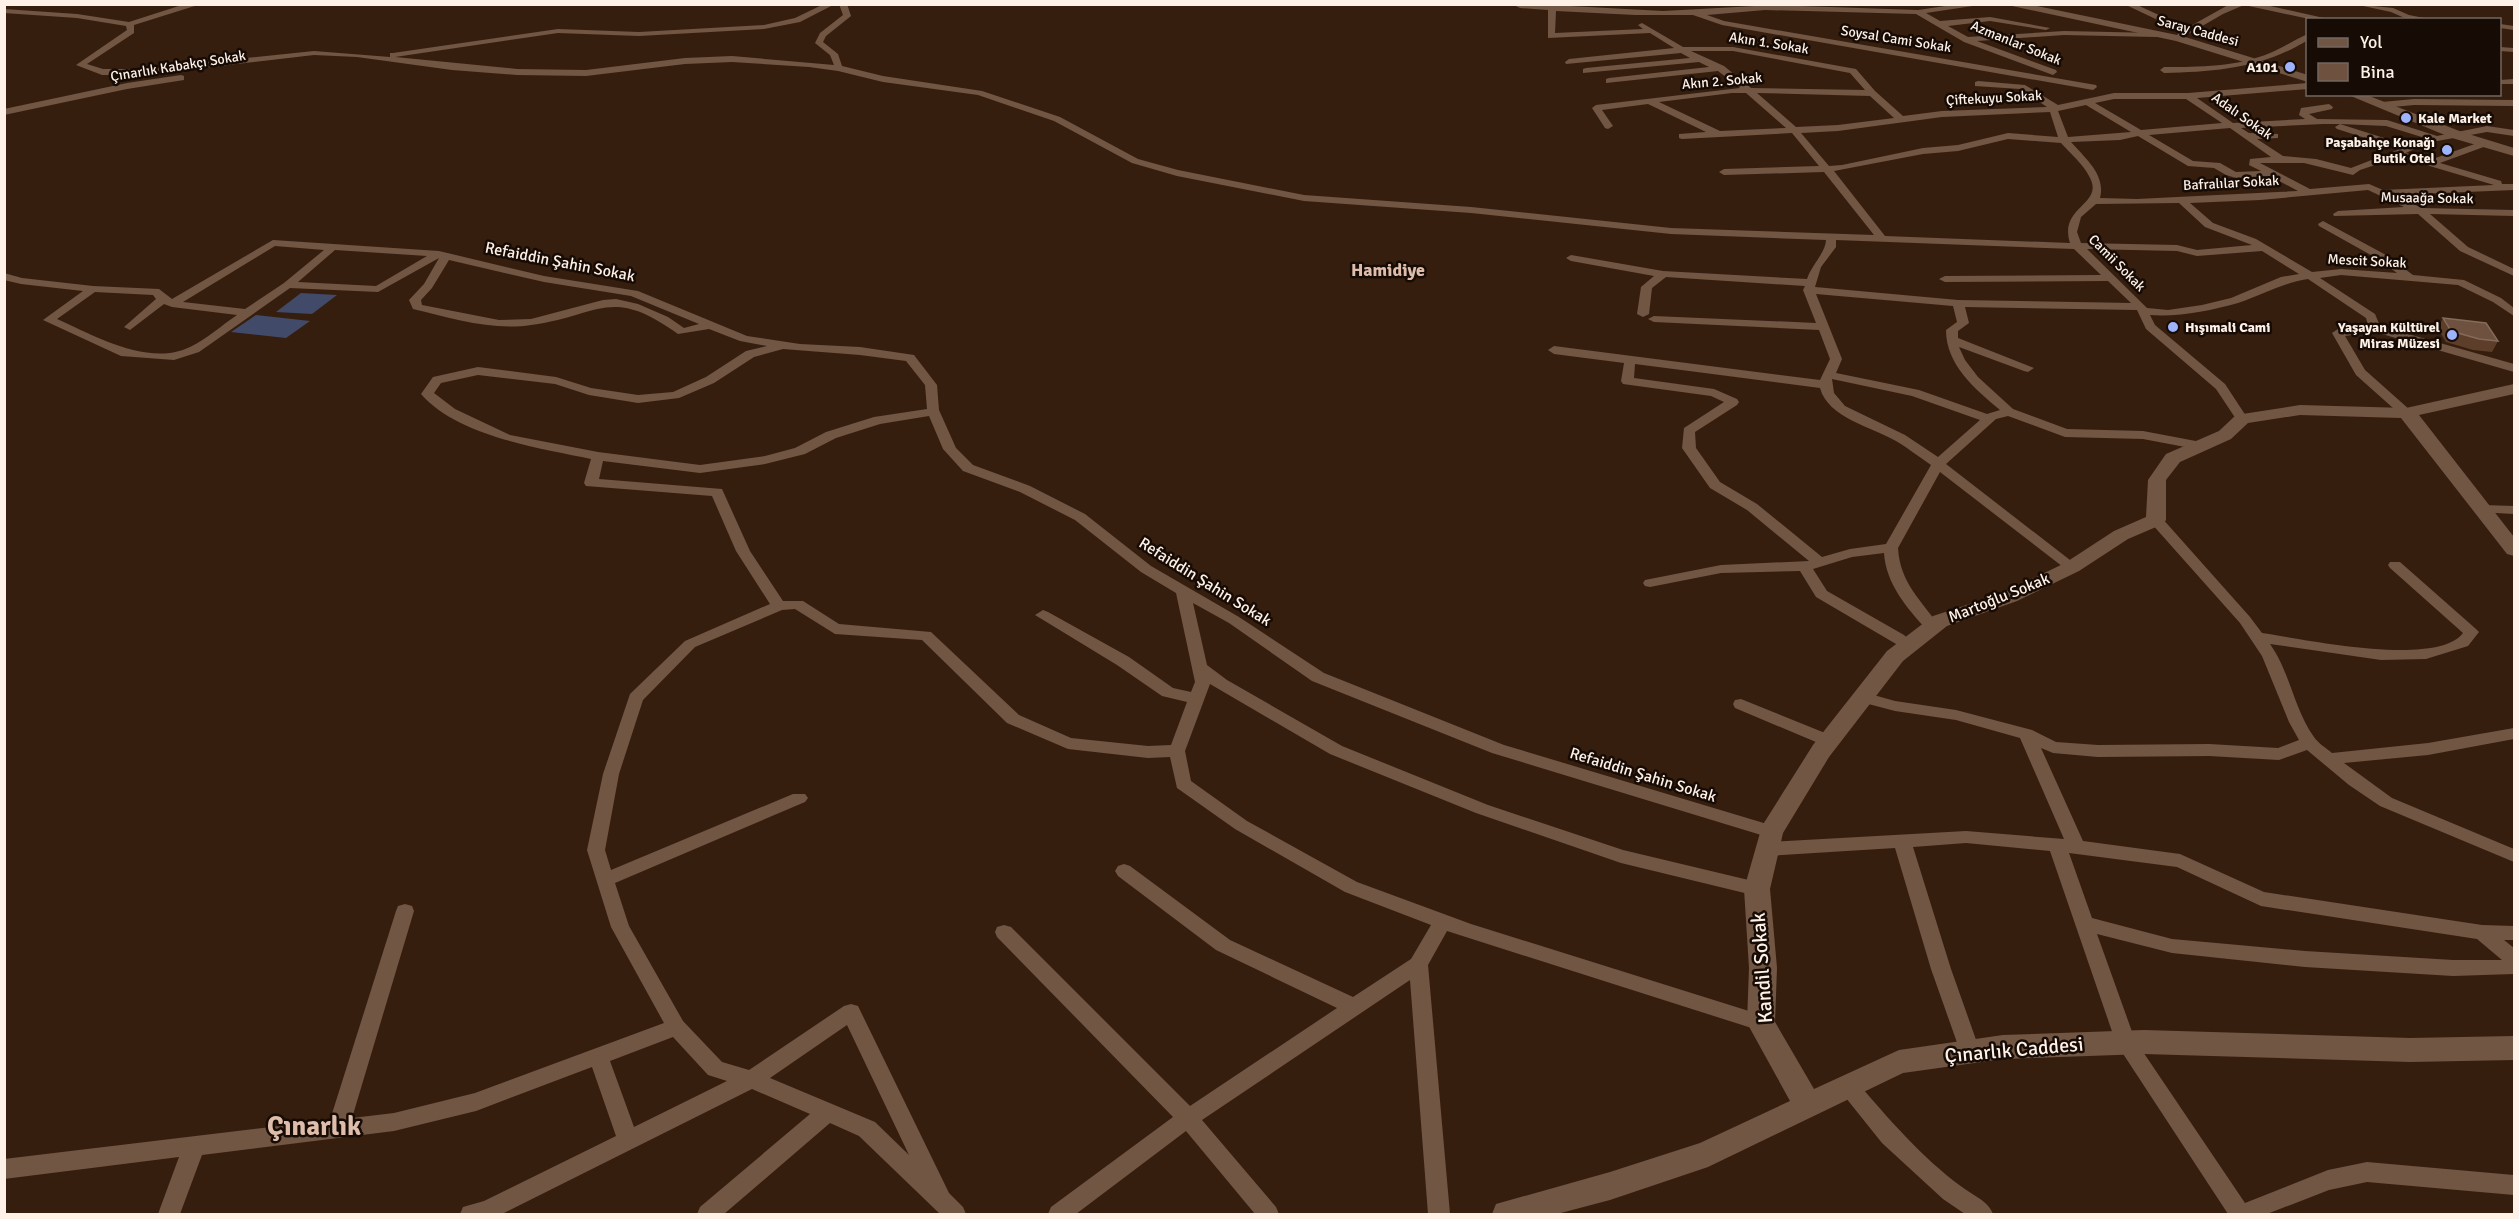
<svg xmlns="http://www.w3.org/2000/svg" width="2519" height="1219" viewBox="0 0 2519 1219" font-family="Signika,sans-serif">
<rect width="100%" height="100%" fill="#361e0e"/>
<!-- green -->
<g fill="#414a68">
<path d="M301,293L337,295L312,314L276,312Z"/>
<path d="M256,315L310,321L286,338L231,332Z"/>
</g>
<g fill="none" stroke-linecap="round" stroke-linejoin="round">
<!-- street -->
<g fill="#725644" fill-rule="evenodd">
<path d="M185,4H201L134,25V33L87,64L103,69H142L314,51L390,57V53H393L558,29L639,32L764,25L795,18L824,4H835L800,22L764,29L639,36L558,33L395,57L517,69L586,70L685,58L732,56L834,65L830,55L815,43L820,33L843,15L839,4H847L851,16L826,36L823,42L838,54L842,66L883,76L982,91L1060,117L1138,159L1178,170L1304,195L1471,207L1671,228L1874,235L1824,172L1724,175L1719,172L1724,169L1819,166L1792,133L1682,139L1679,138V134L1706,132L1648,104L1602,110L1613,126L1608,129L1605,128L1592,108L1596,105L1740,88L1718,71L1606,83V79L1609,78L1709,67L1699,62L1583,73V69L1586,68L1690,58L1681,53L1566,64L1565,62L1569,59L1674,48L1650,33L1548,38V10L1520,8L1516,6L1533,4L1663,11L1773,5L1918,10L1959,4H1986L1926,13L1940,21L1990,17L2050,28L2046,30L1990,21L1948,26L1968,37L2064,31L2156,33L2160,35L2156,37L2064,35L1977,41L2056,70L2057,72L2053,75L1964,42L1916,14L1765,10L1707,15L1724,21L2096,85L2097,87L2093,90L1722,25L1693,15H1635L1556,11L1555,33L1643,29L1638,25L1642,23L1683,47H1733L1856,69L1875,91L1903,116L1942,111L2047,107L2020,89L1975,86V82L1978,81L2025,85L2058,105L2114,93H2188L2308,83V89L2197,98L2233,123L2305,119L2299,115L2301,108L2329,104L2333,107L2332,109L2309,114L2317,119L2387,120L2437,136L2487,126L2514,130V136L2487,132L2426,143L2406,153L2430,160L2483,141H2489V145L2440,163L2501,181L2502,184H2514V190L2394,195L2422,208L2514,210V216L2430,214L2468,247L2514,269V276L2460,251L2418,214L2334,216L2333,214L2338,211L2404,207L2368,190L2260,200L2190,203L2213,223L2256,239L2312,272L2341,269L2397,273L2378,259L2319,226L2318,224L2323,221L2386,255L2413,275L2464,280L2501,298L2514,308V316L2493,302L2458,285L2341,275L2320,278L2375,314L2380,326L2514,364V372L2375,332L2345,336L2365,370L2410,410L2412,413L2406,417L2402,416L2356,375L2332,333L2338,329L2368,325L2366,318L2308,279C2282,283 2262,295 2238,303C2210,311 2179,317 2150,315L2155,325L2225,384L2248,419L2242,423L2238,422L2216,389L2146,329L2137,310L1965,307L1969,323L1958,331V338L2034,368L2028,372L2024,371L1959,347L1965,360L1978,377L2013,409L2067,429L2143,431L2201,442L2208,446L2201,450L2143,439L2065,437L2008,416L1996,419L1946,464L2079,567L2077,570H2067L1940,472L1898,548C1900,583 1921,600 1940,627L1937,630H1927C1907,608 1886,584 1884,553L1852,557L1813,569L1827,591L1904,635L1916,646L1908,651L1816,597L1800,571L1721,573L1650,587L1645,586L1643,583L1645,580L1721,565L1809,561L1747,510L1710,488L1682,448L1684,428L1724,402L1711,396L1623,384L1621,381L1624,363L1554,354L1548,350L1554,346L1820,380L1830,359L1819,330L1654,322L1648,319L1654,316L1816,323L1803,290L1805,286L1666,277L1652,288L1649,314L1643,317L1637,314L1641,287L1654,276L1571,261L1566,258L1571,255L1663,271L1807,279C1811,266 1826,252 1826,240L1671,234L1471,213L1304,201L1177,176L1132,163L1054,121L978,95L883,82L838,71L809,67L732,62L685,64L586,76L517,75L452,70L357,57L314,55L142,75H102L76,65L127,30L126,26L77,18L4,13V9L77,14L129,22ZM1691,51H1733L1850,73L1865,90L1751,88L1724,66ZM1732,93H1746L1786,128L1720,131L1659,102ZM1757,93L1870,96L1894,118L1838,125L1796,127ZM2114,99H2186L2222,123L2141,130L2095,103ZM2086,105L2131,132L2068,137L2058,111ZM2050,112L2058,137L2008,133L1958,145L1923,148L1842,165L1829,166L1801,133L1838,131L1942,117ZM2323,124H2340L2335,127L2337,129L2400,149L2351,168L2316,159L2283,156L2257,139L2278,138V134L2249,133L2241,128ZM2340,124L2386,126L2425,138L2406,145ZM2230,128L2271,157L2250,159L2249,165L2261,171L2236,172L2220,163L2193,161L2149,135ZM2138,136L2188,166L2214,168L2226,175L2236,178L2270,176L2298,191L2137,199L2100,198C2106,175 2086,159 2071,142L2120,140ZM2008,139L2061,143C2070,153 2083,164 2089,176C2106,205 2058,206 2070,243L1885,236L1834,171L1923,154L1958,151ZM2399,157L2494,185L2383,190L2369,184L2310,189L2260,163H2304L2353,175L2360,170ZM2179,203L2205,227L2252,245L2197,250L2177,245L2081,243L2077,232L2081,217L2096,204ZM1836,240L2074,249L2101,275L1945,276L1939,279L1945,282L2108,281L2131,303L1958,300L1815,287L1821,267L1836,247ZM2087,249L2177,251L2197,256L2262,251L2299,274L2281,277L2231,298L2202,305L2168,310L2147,308ZM1816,294L1953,306L1957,322L1946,330C1946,365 1975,389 2000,410L1987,414L1919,390L1836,373L1842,359ZM1635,364L1820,388C1828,418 1872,427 1896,441C1908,448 1919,457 1931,465L1886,544L1850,549L1822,557L1757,504L1720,482L1696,448L1695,432L1737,405L1739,402L1737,399L1714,389L1634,378ZM1832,379L1912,396L1980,420L1938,457L1905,435L1845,406L1834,393Z"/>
<path d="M2124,4H2135L2187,28L2230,4H2261L2333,20H2314L2244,5L2223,14L2178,40L2174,38L2181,31Z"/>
<path d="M2354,4L2393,8L2409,15L2434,20L2407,19L2391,12Z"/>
<path d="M2500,24L2514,26V30L2500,28Z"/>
<path d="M2308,34V40C2263,68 2216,72 2164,73L2160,70L2164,67C2200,67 2237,67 2270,53C2283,48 2295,39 2308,34Z"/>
<path d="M2500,47L2514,48V52L2500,51Z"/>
<path d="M181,75L184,76V80L127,89L4,115V109L127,83Z"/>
<path d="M2514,79V84H2500V80Z"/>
<path d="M2414,99L2514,100V106L2414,105L2382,108L2378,105L2382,102Z"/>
<path d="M273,240L439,251L544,276L638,291L747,336L800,344L860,347L914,355L937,385L939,410L956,448L973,465L1030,486L1085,514L1151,566L1239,617L1324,673L1504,745L1777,827L1780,832L1777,837L1771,838L1492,753L1312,681L1229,623L1193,603L1207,665L1227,680L1342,746L1488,805L1623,850L1757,882L1763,884L1766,889L1763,894L1757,896L1621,863L1476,813L1330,754L1210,684L1185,751L1191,781L1247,821L1357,882L1471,924L1768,1017L1771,1023L1768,1029L1761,1031L1447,931L1428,965L1450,1214H1428L1410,980L1202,1120L1276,1207L1279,1214H1255L1186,1131L1076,1214H1048L1051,1207L1173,1117L997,937L995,932L997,927L1004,925L1011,927L1190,1106L1337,1008L1216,950L1118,876L1115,871L1118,866L1124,864L1130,866L1230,940L1353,997L1411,959L1431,925L1345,892L1235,829L1177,788L1170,757L1148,758L1068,749L1007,723L922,640L835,634L795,609L782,610L695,647L643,700L619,774L605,850L611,870L793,794H805L808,798L805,802L615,883L629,926L683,1021L722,1062L749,1070L844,1006L851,1004L858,1006L949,1193L963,1207L966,1214H940L859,1136L830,1123L724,1214H697L700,1207L810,1114L752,1089L502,1214H460L463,1207L484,1201L616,1136L592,1067L476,1111L394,1131L202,1155L180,1214H158L179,1157L4,1179V1159L330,1120L396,911L398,906L405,904L412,906L414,911L352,1118L394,1113L475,1093L664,1023L611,927L587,850L603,774L630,694L685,641L770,604L736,551L712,496L586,486L584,483L591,459C539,448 457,436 421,394L433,377L478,367L556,377L591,388L638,395L673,392L706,377L746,351L767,346L740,341L709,329L678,334C610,285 600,316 531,325C493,331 450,318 413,309L409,300L424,284L439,258L378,292L290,288L199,352L174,360L121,356L43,320L83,291L21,284L4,280V273L22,278L93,286L159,289L172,299ZM275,246L324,250L284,283L245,309L183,302ZM335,250L427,256L376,286L298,282ZM449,260L544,282L631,296L699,324L684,328L668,317L638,304L616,299L603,300L531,319L499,320L422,305L421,300L432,288ZM95,292L153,295L156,299L124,327L130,330L164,304L172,307L237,315C222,325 207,339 190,347C149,367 95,336 57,319ZM783,349L860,355L906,361L925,385L927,409L874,417L826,432L795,448L765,456L700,465L598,452L510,435L455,409L434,393L441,383L478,375L555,384L589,395L638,403L679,398L714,383L754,357ZM929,416L943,449L963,471L1020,492L1075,520L1141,572L1176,593L1195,682L1191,692L1173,688L1129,657L1048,612L1043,610L1035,615L1117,665L1162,696L1187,702L1171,745L1148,746L1071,738L1019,715L931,632L839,624L803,601H783L750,551L722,489L599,479L603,461L700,473L765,464L805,454L836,438L880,424ZM847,1025L909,1155L875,1122L770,1078ZM673,1037L708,1075L727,1081L634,1127L610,1061Z"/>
<path d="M2483,505L2514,506V514L2478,512L2476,509L2478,506Z"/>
<path d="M2156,516L2161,517L2250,617L2262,633C2302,639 2437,668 2463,633L2390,568L2388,565L2390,562H2400L2476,629L2479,632L2468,646L2426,659L2381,660L2270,644C2290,672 2294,709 2314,737C2318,743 2326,748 2332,753L2428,743L2514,728V739L2428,755L2344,763L2392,798L2514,849V862L2380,806L2349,785L2307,750L2279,760L2209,756L2098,757L2053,753L2041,748L2083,841L2180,854L2264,892L2482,925L2514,926V940H2504L2514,948V974L2453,976L2305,967L2172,953L2097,934L2135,1040L2245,1203L2328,1170L2367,1162L2514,1175V1195L2367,1182L2329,1190L2267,1214H2228L2116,1043L2050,851L1966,843L1913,847L1951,969L1980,1051L1977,1057L1970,1059L1963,1057L1960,1051L1931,969L1895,848L1767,856L1761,854L1758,849L1761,844L1767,842L1966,831L2064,839L2020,738L1956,720L1895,711L1857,701L1855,697L1857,693L1863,692L1895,701L1956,710L2032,730L2056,742L2098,745L2209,744L2278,748L2299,740L2289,722L2262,656L2240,623L2151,523L2149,520L2151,517ZM2069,853L2177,867L2261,906L2477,939L2502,960H2453L2305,951L2172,939L2092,918Z"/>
<path d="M1741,699L1835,737L1837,741L1835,745H1823L1735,708L1733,704L1735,700Z"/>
<path d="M1849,1078L1856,1081C1888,1118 1922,1158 1962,1187C1973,1195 1989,1202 1993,1214H1965L1943,1199L1882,1143L1842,1093L1839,1087L1842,1081Z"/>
</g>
<!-- secondary -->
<g fill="#725644" fill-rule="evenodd">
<path d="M2003,4H2027L2182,36L2308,75V82L2176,41Z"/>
<path d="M2346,94H2364L2462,132L2514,148V156L2452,138Z"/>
<path d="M2514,384V394L2419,415L2514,537V556L2507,554L2401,418L2300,415L2248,423L2231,439L2180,462L2166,480V520L2163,524L2128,539L2079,571L2017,601L1947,626L1903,661L1829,757L1783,833L1770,889L1777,968L1775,1022L1814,1089L1899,1050L2003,1035L2144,1030L2410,1038L2514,1036V1060L2410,1062L2144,1054L2003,1059L1903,1073L1708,1167L1610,1200L1557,1214H1492L1496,1204L1610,1172L1700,1143L1790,1101L1747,1023L1749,968L1744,889L1762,826L1813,745L1887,651L1933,616L2003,593L2065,563L2114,531L2146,517L2148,480L2166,454L2219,431L2236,415L2300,405L2406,408Z"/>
</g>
</g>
<!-- wall -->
<path fill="#5d3e2a" d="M2443,318L2498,341L2492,352L2473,350L2446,342L2438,329Z"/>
<!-- building -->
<path fill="#6e523f" stroke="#856b59" stroke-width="1.5" d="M2443,318L2486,323L2498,341L2479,339L2451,331Z"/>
<!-- markers -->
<g fill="#9db4fd" stroke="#160b05" stroke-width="2">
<circle cx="2290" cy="67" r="6"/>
<circle cx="2406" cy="118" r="6"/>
<circle cx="2447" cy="150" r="6"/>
<circle cx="2173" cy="327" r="6"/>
<circle cx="2452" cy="335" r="6"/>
</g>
<g text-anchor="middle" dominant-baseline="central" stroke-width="5" stroke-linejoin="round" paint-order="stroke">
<!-- far-street labels -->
<g font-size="14" fill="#fef1e8" stroke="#160b05">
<text transform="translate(2198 31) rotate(15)">Saray Caddesi</text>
<text transform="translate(1896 39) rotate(9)">Soysal Cami Sokak</text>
<text transform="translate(1769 43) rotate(9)">Akın 1. Sokak</text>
<text transform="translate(2016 43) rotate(22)">Azmanlar Sokak</text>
<text transform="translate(178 66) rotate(-9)">Çınarlık Kabakçı Sokak</text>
<text transform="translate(1722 81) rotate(-5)">Akın 2. Sokak</text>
<text transform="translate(1994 98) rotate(-3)">Çiftekuyu Sokak</text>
<text transform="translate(2242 116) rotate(35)">Adalı Sokak</text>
<text transform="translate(2231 183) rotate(-3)">Bafralılar Sokak</text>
<text transform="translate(2427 198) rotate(1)">Musaağa Sokak</text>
<text transform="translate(2367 261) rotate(3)">Mescit Sokak</text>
<text transform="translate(2117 263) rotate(45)">Camii Sokak</text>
</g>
<!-- far-poi labels -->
<g font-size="14" font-weight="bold" fill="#fef1e8" stroke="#160b05" text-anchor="end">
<text x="2278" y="67">A101</text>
<text x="2418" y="118" text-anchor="start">Kale Market</text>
<text x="2435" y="142">Paşabahçe Konağı<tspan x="2435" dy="16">Butik Otel</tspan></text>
<text x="2185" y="327" text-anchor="start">Hışımali Cami</text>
<text x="2440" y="327">Yaşayan Kültürel<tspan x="2440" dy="16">Miras Müzesi</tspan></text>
</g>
<!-- street labels -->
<g font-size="16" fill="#fef1e8" stroke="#160b05">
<text transform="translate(560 262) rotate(11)">Refaiddin Şahin Sokak</text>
<text transform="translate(1205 582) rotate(32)">Refaiddin Şahin Sokak</text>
<text transform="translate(1999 598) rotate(-22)">Martoğlu Sokak</text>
<text transform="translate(1643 775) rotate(17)">Refaiddin Şahin Sokak</text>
</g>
<!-- far-district labels -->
<g font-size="18" font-weight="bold" fill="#debeaa" stroke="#160b05">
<text x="1388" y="270">Hamidiye</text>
</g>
<!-- near-street labels -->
<g font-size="20" fill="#fef1e8" stroke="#160b05">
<text transform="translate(1762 968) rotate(-94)">Kandil Sokak</text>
<text transform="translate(2014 1050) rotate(-5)">Çınarlık Caddesi</text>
</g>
<!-- near-district labels -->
<g font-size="27" font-weight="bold" fill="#debeaa" stroke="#160b05">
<text x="314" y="1126">Çınarlık</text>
</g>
</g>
<!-- border -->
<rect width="2519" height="1219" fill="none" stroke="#fef1e8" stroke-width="12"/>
<!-- legend -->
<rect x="2306" y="18" width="195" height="78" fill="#160b05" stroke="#736760" stroke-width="1.5"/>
<rect x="2318" y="38" width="30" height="9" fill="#725644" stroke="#736760" stroke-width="1.5"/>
<text x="2360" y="48" font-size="18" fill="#fef1e8">Yol</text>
<rect x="2318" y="63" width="30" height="18" fill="#6e523f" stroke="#736760" stroke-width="1.5"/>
<text x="2360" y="78" font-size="18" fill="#fef1e8">Bina</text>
</svg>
